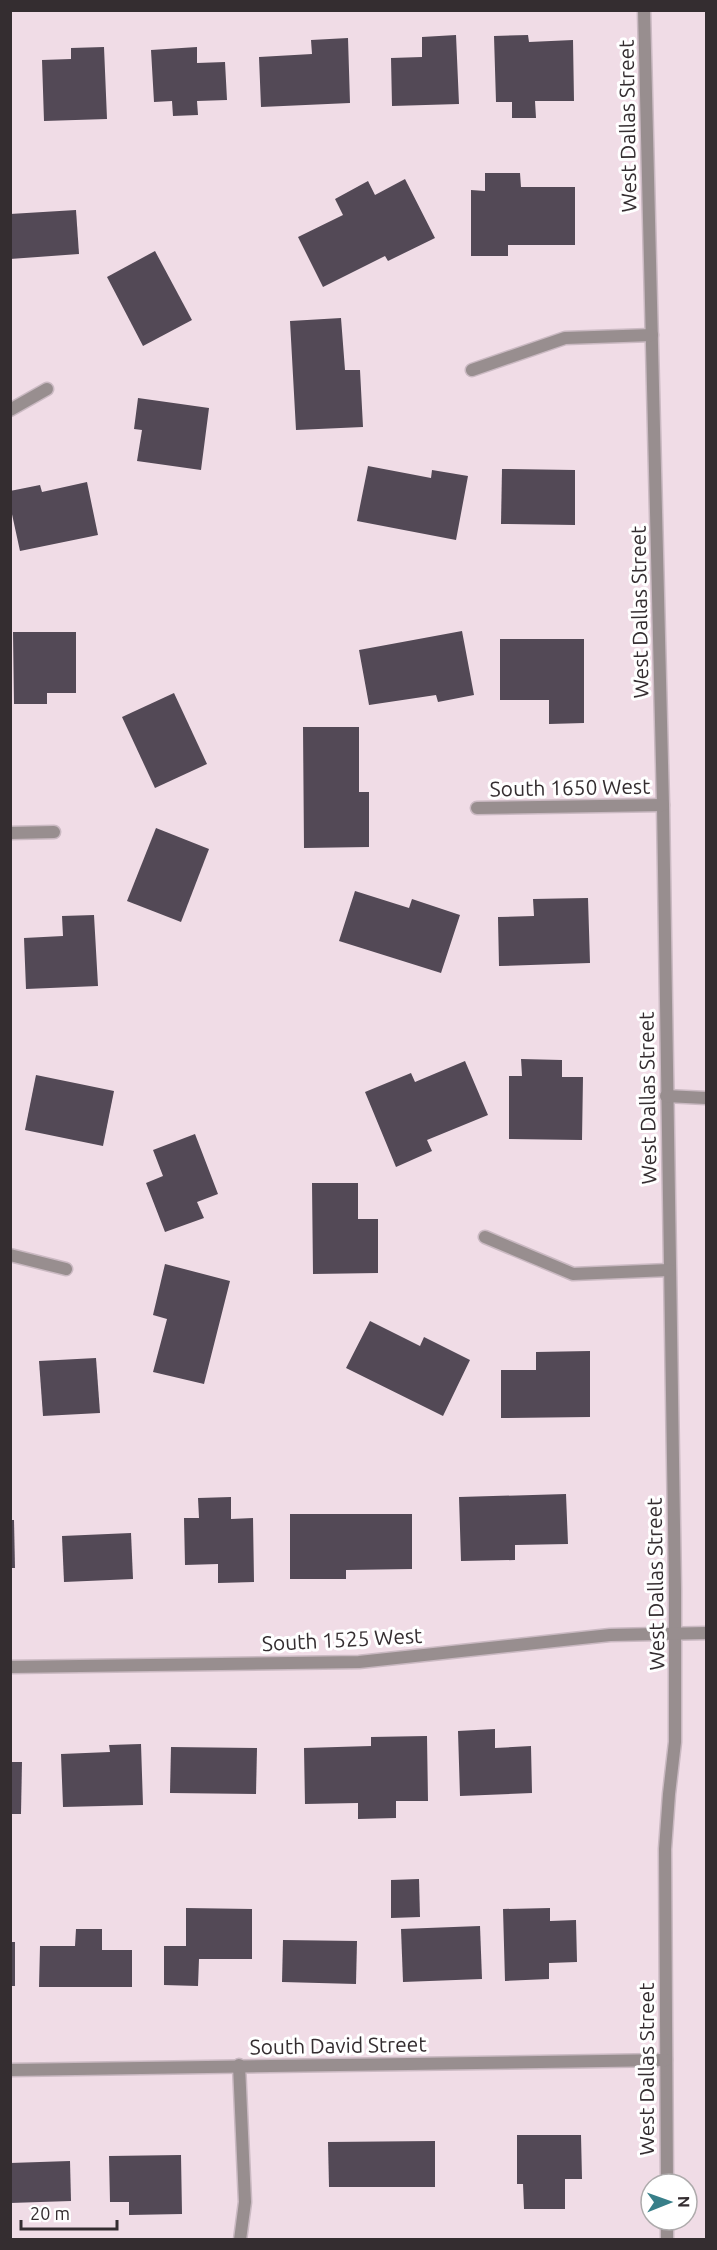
<svg xmlns="http://www.w3.org/2000/svg" width="717" height="2250" viewBox="0 0 717 2250" font-family="Ubuntu,sans-serif">
<rect width="100%" height="100%" fill="#f0dce6"/>
<!-- building -->
<g fill="#534956">
<path d="M456,35L459,104L392,106L391,58L422,57V37Z"/>
<path d="M528,35L529,42L573,40L574,101H535L536,118H512V102H496L494,36Z"/>
<path d="M348,38L350,103L261,107L259,57L312,54L311,40Z"/>
<path d="M104,47L107,119L44,121L42,60L71,59V48Z"/>
<path d="M197,47V63L225,62L227,100L197,101L198,115L173,116L172,101L154,102L151,50Z"/>
<path d="M485,173H520L521,187H575V245H508V256H471V190L485,191Z"/>
<path d="M405,179L435,238L388,261L385,256L323,287L298,237L343,215L335,199L368,181L375,195Z"/>
<path d="M76,210L79,254L10,259V214Z"/>
<path d="M155,251L192,320L143,346L107,277Z"/>
<path d="M341,318L345,370H360L363,427L296,430L290,321Z"/>
<path d="M138,398L209,408L201,470L137,461L142,430L134,429Z"/>
<path d="M368,466L431,478L432,470L468,476L456,540L357,521Z"/>
<path d="M502,469L575,470V525L501,524Z"/>
<path d="M87,482L98,535L20,551L10,505V491L40,485L42,492Z"/>
<path d="M462,631L474,695L438,702L436,695L369,705L359,650Z"/>
<path d="M13,632H76V693H47V704H14Z"/>
<path d="M500,639H584V723L549,724V700H500Z"/>
<path d="M174,693L207,764L155,788L122,717Z"/>
<path d="M303,727H359V792H369V847L304,848Z"/>
<path d="M156,828L209,849L181,922L127,901Z"/>
<path d="M355,891L409,908L412,899L460,915L441,973L339,941Z"/>
<path d="M588,898L590,963L499,966L498,917L534,916L533,899Z"/>
<path d="M94,915L98,986L26,989L24,938L63,936L62,916Z"/>
<path d="M521,1059L562,1060V1077H583L582,1140L509,1139V1076H522Z"/>
<path d="M465,1061L488,1115L427,1140L432,1151L396,1167L365,1092L411,1073L415,1082Z"/>
<path d="M36,1075L114,1091L103,1146L25,1130Z"/>
<path d="M195,1134L218,1194L197,1202L204,1218L165,1232L146,1183L163,1176L153,1150Z"/>
<path d="M312,1183H358V1219H378V1273L313,1274Z"/>
<path d="M165,1264L230,1281L204,1384L153,1372L167,1319L153,1315Z"/>
<path d="M370,1321L420,1346L424,1337L470,1360L443,1416L346,1368Z"/>
<path d="M590,1351V1417L501,1418V1370H536V1352Z"/>
<path d="M96,1358L100,1413L43,1416L39,1361Z"/>
<path d="M566,1494L568,1544L515,1545V1560L461,1561L459,1497Z"/>
<path d="M231,1497V1519L253,1518L254,1582L218,1583V1564L185,1565L184,1518H199L198,1498Z"/>
<path d="M290,1514H412V1569L346,1570V1579H290Z"/>
<path d="M10,1520H14L15,1568H10Z"/>
<path d="M131,1533L133,1579L64,1582L62,1536Z"/>
<path d="M495,1729V1748L531,1746L532,1793L460,1796L458,1731Z"/>
<path d="M427,1736L428,1801H396V1818L358,1819V1803L305,1804L304,1748L371,1746V1737Z"/>
<path d="M141,1744L143,1805L63,1807L61,1754L110,1752L109,1745Z"/>
<path d="M171,1747L257,1748L256,1794L170,1793Z"/>
<path d="M10,1762H22L21,1814H10Z"/>
<path d="M419,1879L420,1917L391,1918V1880Z"/>
<path d="M186,1908L252,1909V1959H199L198,1986L164,1985V1946H186Z"/>
<path d="M550,1908V1921L576,1920L577,1962L549,1963V1979L505,1981L503,1909Z"/>
<path d="M480,1926L482,1979L403,1982L401,1929Z"/>
<path d="M76,1929H102V1950H132V1987H39L40,1946H75Z"/>
<path d="M283,1940L357,1941L356,1984L282,1982Z"/>
<rect x="10" y="1942" width="5" height="44"/>
<path d="M517,2135H581L582,2179H565V2209H524L523,2184H517Z"/>
<path d="M435,2141V2187H329L328,2142Z"/>
<path d="M181,2155L182,2214L129,2215V2202H110L109,2156Z"/>
<path d="M70,2161L71,2201L10,2203V2163Z"/>
</g>
<g fill="none" stroke-linecap="round" stroke-linejoin="round">
<defs>
<g id="minor">
<path d="M644,10L663,805L675,1590V1742L669,1794L665,1849L667,2184"/>
<path d="M472,370L565,338L652,335"/>
<path d="M10,410L47,389"/>
<path d="M477,808L663,805"/>
<path d="M10,833L54,832"/>
<path d="M666,1096L706,1098"/>
<path d="M485,1237L573,1274L669,1270"/>
<path d="M10,1255L66,1269"/>
<path d="M10,1667L359,1662L610,1635L706,1633"/>
<path d="M239,2065L245,2202L240,2240"/>
<path d="M10,2070L666,2060"/>
<path d="M667,2220V2240"/>
</g>
</defs>
<!-- minor casing -->
<use href="#minor" stroke="#cab9c2" stroke-width="15"/>
<!-- minor -->
<use href="#minor" stroke="#988e8f" stroke-width="12"/>
</g>
<g text-anchor="middle" dominant-baseline="central" stroke-width="6" stroke-linejoin="round" paint-order="stroke">
<!-- street labels -->
<g font-size="21" fill="#342d30" stroke="#fff">
<text transform="translate(627 126) rotate(-91)">West Dallas Street</text>
<text transform="translate(639 612) rotate(-91)">West Dallas Street</text>
<text transform="translate(570 787) rotate(-1)">South 1650 West</text>
<text transform="translate(647 1098) rotate(-91)">West Dallas Street</text>
<text transform="translate(655 1584) rotate(-91)">West Dallas Street</text>
<text transform="translate(342 1639) rotate(-3)">South 1525 West</text>
<text transform="translate(338 2045) rotate(-1)">South David Street</text>
<text transform="translate(646 2069) rotate(-90)">West Dallas Street</text>
</g>
</g>
<!-- border -->
<rect width="717" height="2250" fill="none" stroke="#342d30" stroke-width="24"/>
<!-- north arrow -->
<g transform="translate(669 2202) rotate(89)"><circle r="28" fill="#ffffff" stroke="#aeabac" stroke-width="1.5"/>
<path d="M0-4.5L10 22L0 15L-10 22Z" fill="#387f89"/>
<text y="-9" font-size="16" font-weight="bold" text-anchor="middle" fill="#342d30">N</text>
</g>
<!-- scale -->
<path d="M21 2220v9h96v-9" fill="none" stroke="#342d30" stroke-width="3"/>
<text x="30" y="2220" font-size="18" fill="#342d30" stroke="#ffffff" stroke-width="4.5" paint-order="stroke">20 m</text>
</svg>
